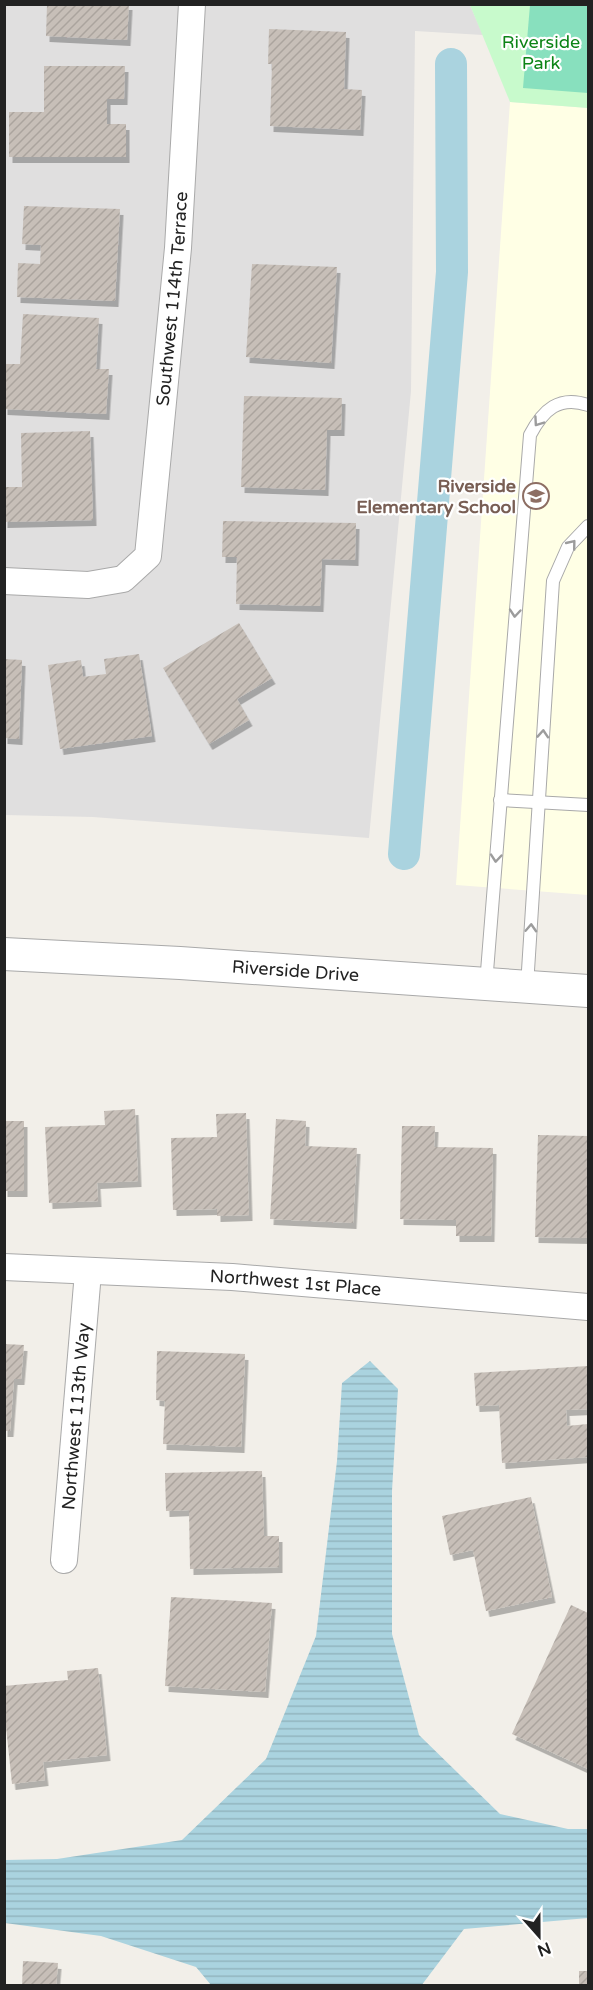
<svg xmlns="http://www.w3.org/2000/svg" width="593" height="1990" viewBox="0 0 593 1990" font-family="'Varela Round',sans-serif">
<defs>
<pattern id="water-rules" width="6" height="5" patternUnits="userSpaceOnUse" patternTransform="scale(1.5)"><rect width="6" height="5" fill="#aad3df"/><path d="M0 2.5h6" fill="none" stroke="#92b5bf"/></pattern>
<pattern id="building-hatch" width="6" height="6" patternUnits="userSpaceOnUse" patternTransform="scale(1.5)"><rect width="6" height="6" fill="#c7bfb8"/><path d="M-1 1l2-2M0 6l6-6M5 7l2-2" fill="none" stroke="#aba49e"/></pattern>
<filter id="shadow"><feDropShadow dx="3.5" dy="6" stdDeviation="0" flood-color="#0004"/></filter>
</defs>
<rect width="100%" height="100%" fill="#f2efe9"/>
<!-- residential -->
<path fill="#e0dfdf" d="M5,5H470L483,35L415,31L411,391L369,838L93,817L5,815Z"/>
<!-- education -->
<path fill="#ffffe5" d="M510,102L588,108V895L456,885Z"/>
<!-- park -->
<path fill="#c8facc" d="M470,5H588V108L510,102Z"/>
<!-- pitch -->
<path fill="#88e0be" d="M530,5H588V93L523,88Z"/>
<!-- water -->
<path fill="url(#water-rules)" d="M370,1361L398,1389L392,1491V1634L419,1735L500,1814L568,1829H588V1918L464,1929L421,1986L211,1985L196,1967L101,1936L5,1923V1860L57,1859L182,1840L266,1759L316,1636L337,1461L342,1383Z"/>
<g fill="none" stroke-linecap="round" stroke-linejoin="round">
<!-- canal -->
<path stroke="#aad3df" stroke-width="32" d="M404,854L452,272L451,64"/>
</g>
<!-- building -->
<g fill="url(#building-hatch)" filter="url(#shadow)">
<path d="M47,4H129L127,40L46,36Z"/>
<path d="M269,29L346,32L344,89L362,90L360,130L270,126L272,64H268Z"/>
<path d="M44,66H125L124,99H107V124H126V157H9V112H44Z"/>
<path d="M24,206L120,209L115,301L17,297L18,263L40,264L41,245L22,244Z"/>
<path d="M252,264L337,267L331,363L246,357Z"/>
<path d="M23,314L99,318L96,369H109L106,414L4,409V364H20Z"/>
<path d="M244,396L342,398L341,430H327L325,490L241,487Z"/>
<path d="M90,431L93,520L4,522V487H22L21,433Z"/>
<path d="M223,521L356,523L355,560L322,559L320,606L236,604L237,557H222Z"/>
<path d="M239,623L272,678L237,699L249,720L209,744L163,668Z"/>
<path d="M139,654L152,736L60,749L48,665L81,660L83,677L106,674L104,659Z"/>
<path d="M4,659L22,660L19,739L4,738Z"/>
<path d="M135,1109L138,1181L97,1183L98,1201L49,1203L45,1127L105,1125L104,1111Z"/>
<path d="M246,1113L249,1215L217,1216V1209L173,1210L171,1138L217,1137L216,1114Z"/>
<path d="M276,1119L306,1121L305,1146L357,1148L353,1223L270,1219Z"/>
<rect x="4" y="1121" width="20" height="70"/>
<path d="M402,1126H435L434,1147L493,1148L491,1236H456V1220L400,1219Z"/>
<path d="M538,1135L588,1136V1238L535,1237Z"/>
<path d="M4,1344L24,1345L21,1379H14L10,1431H4Z"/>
<path d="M157,1351L245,1354L241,1447L163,1444L165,1401L156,1400Z"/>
<path d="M588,1366V1409L566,1410L567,1426L588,1424V1457L502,1463L499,1405L476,1406L474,1373Z"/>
<path d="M262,1471L264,1536H279V1567L190,1569L189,1510L166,1511L165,1473Z"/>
<path d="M531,1497L552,1597L486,1611L473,1550L450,1555L442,1516Z"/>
<path d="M171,1597L272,1603L265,1692L165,1686Z"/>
<path d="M571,1605L588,1613V1769L512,1734Z"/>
<path d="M98,1668L107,1755L43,1762L45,1780L12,1784L4,1708V1686L68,1680L67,1671Z"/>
<path d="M23,1961L58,1963L56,1986H22Z"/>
<rect x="579" y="1971" width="9" height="15"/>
</g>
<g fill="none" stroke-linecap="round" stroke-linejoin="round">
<defs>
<g id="service">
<path d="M500,800L588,805"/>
<path d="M486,984L530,435C543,410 559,395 588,405"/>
<path d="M527,986L553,581L568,547L588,526"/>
</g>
<g id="minor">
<path id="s1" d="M4,581L88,585L123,579L148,556L178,248L192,4"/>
<path id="s2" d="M4,1267L232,1277L588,1307"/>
<path id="s3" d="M64,1560L88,1272"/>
</g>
<g id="tertiary">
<path id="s4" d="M4,954L180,963L588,991"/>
</g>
</defs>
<!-- service casing -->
<use href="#service" stroke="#a9a9a9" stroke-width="14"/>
<!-- minor casing -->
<use href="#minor" stroke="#a9a9a9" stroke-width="28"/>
<!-- tertiary casing -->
<use href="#tertiary" stroke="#a9a9a9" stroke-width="34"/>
<!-- service -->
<use href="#service" stroke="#fff" stroke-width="12"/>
<!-- minor -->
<use href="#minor" stroke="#fff" stroke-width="26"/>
<!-- tertiary -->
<use href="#tertiary" stroke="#fff" stroke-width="32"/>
</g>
<!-- one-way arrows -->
<defs><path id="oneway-chevron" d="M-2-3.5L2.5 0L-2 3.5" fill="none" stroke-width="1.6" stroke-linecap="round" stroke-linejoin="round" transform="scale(1.5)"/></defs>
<g stroke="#9c9c9c">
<use href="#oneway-chevron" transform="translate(538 422) rotate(125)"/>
<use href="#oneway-chevron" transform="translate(572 544) rotate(-51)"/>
<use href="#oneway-chevron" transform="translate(515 613) rotate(95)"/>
<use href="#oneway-chevron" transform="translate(543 734) rotate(-86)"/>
<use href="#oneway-chevron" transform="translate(496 858) rotate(95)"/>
<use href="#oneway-chevron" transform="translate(531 928) rotate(-87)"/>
</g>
<!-- icons -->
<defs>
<symbol id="school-ring" viewBox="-11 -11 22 22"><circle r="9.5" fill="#fff" stroke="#8d6e63" stroke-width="1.5"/><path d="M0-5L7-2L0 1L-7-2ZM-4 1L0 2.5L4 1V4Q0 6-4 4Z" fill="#8d6e63"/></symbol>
</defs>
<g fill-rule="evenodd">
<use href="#school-ring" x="521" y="481" width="30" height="30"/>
</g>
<g text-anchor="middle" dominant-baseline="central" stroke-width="4.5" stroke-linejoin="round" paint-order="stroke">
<!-- park labels -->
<g font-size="18" fill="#0c8416" stroke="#fff">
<text x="541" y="42">Riverside<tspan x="541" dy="21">Park</tspan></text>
</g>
<!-- street labels -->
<g font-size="18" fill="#222" stroke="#fff">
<text stroke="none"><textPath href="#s1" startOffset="412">Southwest 114th Terrace</textPath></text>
<text stroke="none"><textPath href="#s4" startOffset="292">Riverside Drive</textPath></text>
<text stroke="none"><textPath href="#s2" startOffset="292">Northwest 1st Place</textPath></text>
<text stroke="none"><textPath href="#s3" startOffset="144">Northwest 113th Way</textPath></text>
</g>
<!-- education labels -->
<g font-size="18" font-weight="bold" fill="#785e54" stroke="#fff" text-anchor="end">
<text x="516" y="486">Riverside<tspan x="516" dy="21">Elementary School</tspan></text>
</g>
</g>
<!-- border -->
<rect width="593" height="1990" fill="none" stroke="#222222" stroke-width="12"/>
<!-- north arrow -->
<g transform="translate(539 1936) rotate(159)" stroke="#ffffff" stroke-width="4.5" paint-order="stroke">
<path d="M0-4.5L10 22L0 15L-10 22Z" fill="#222222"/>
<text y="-9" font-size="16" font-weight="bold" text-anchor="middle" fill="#222222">N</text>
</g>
</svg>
